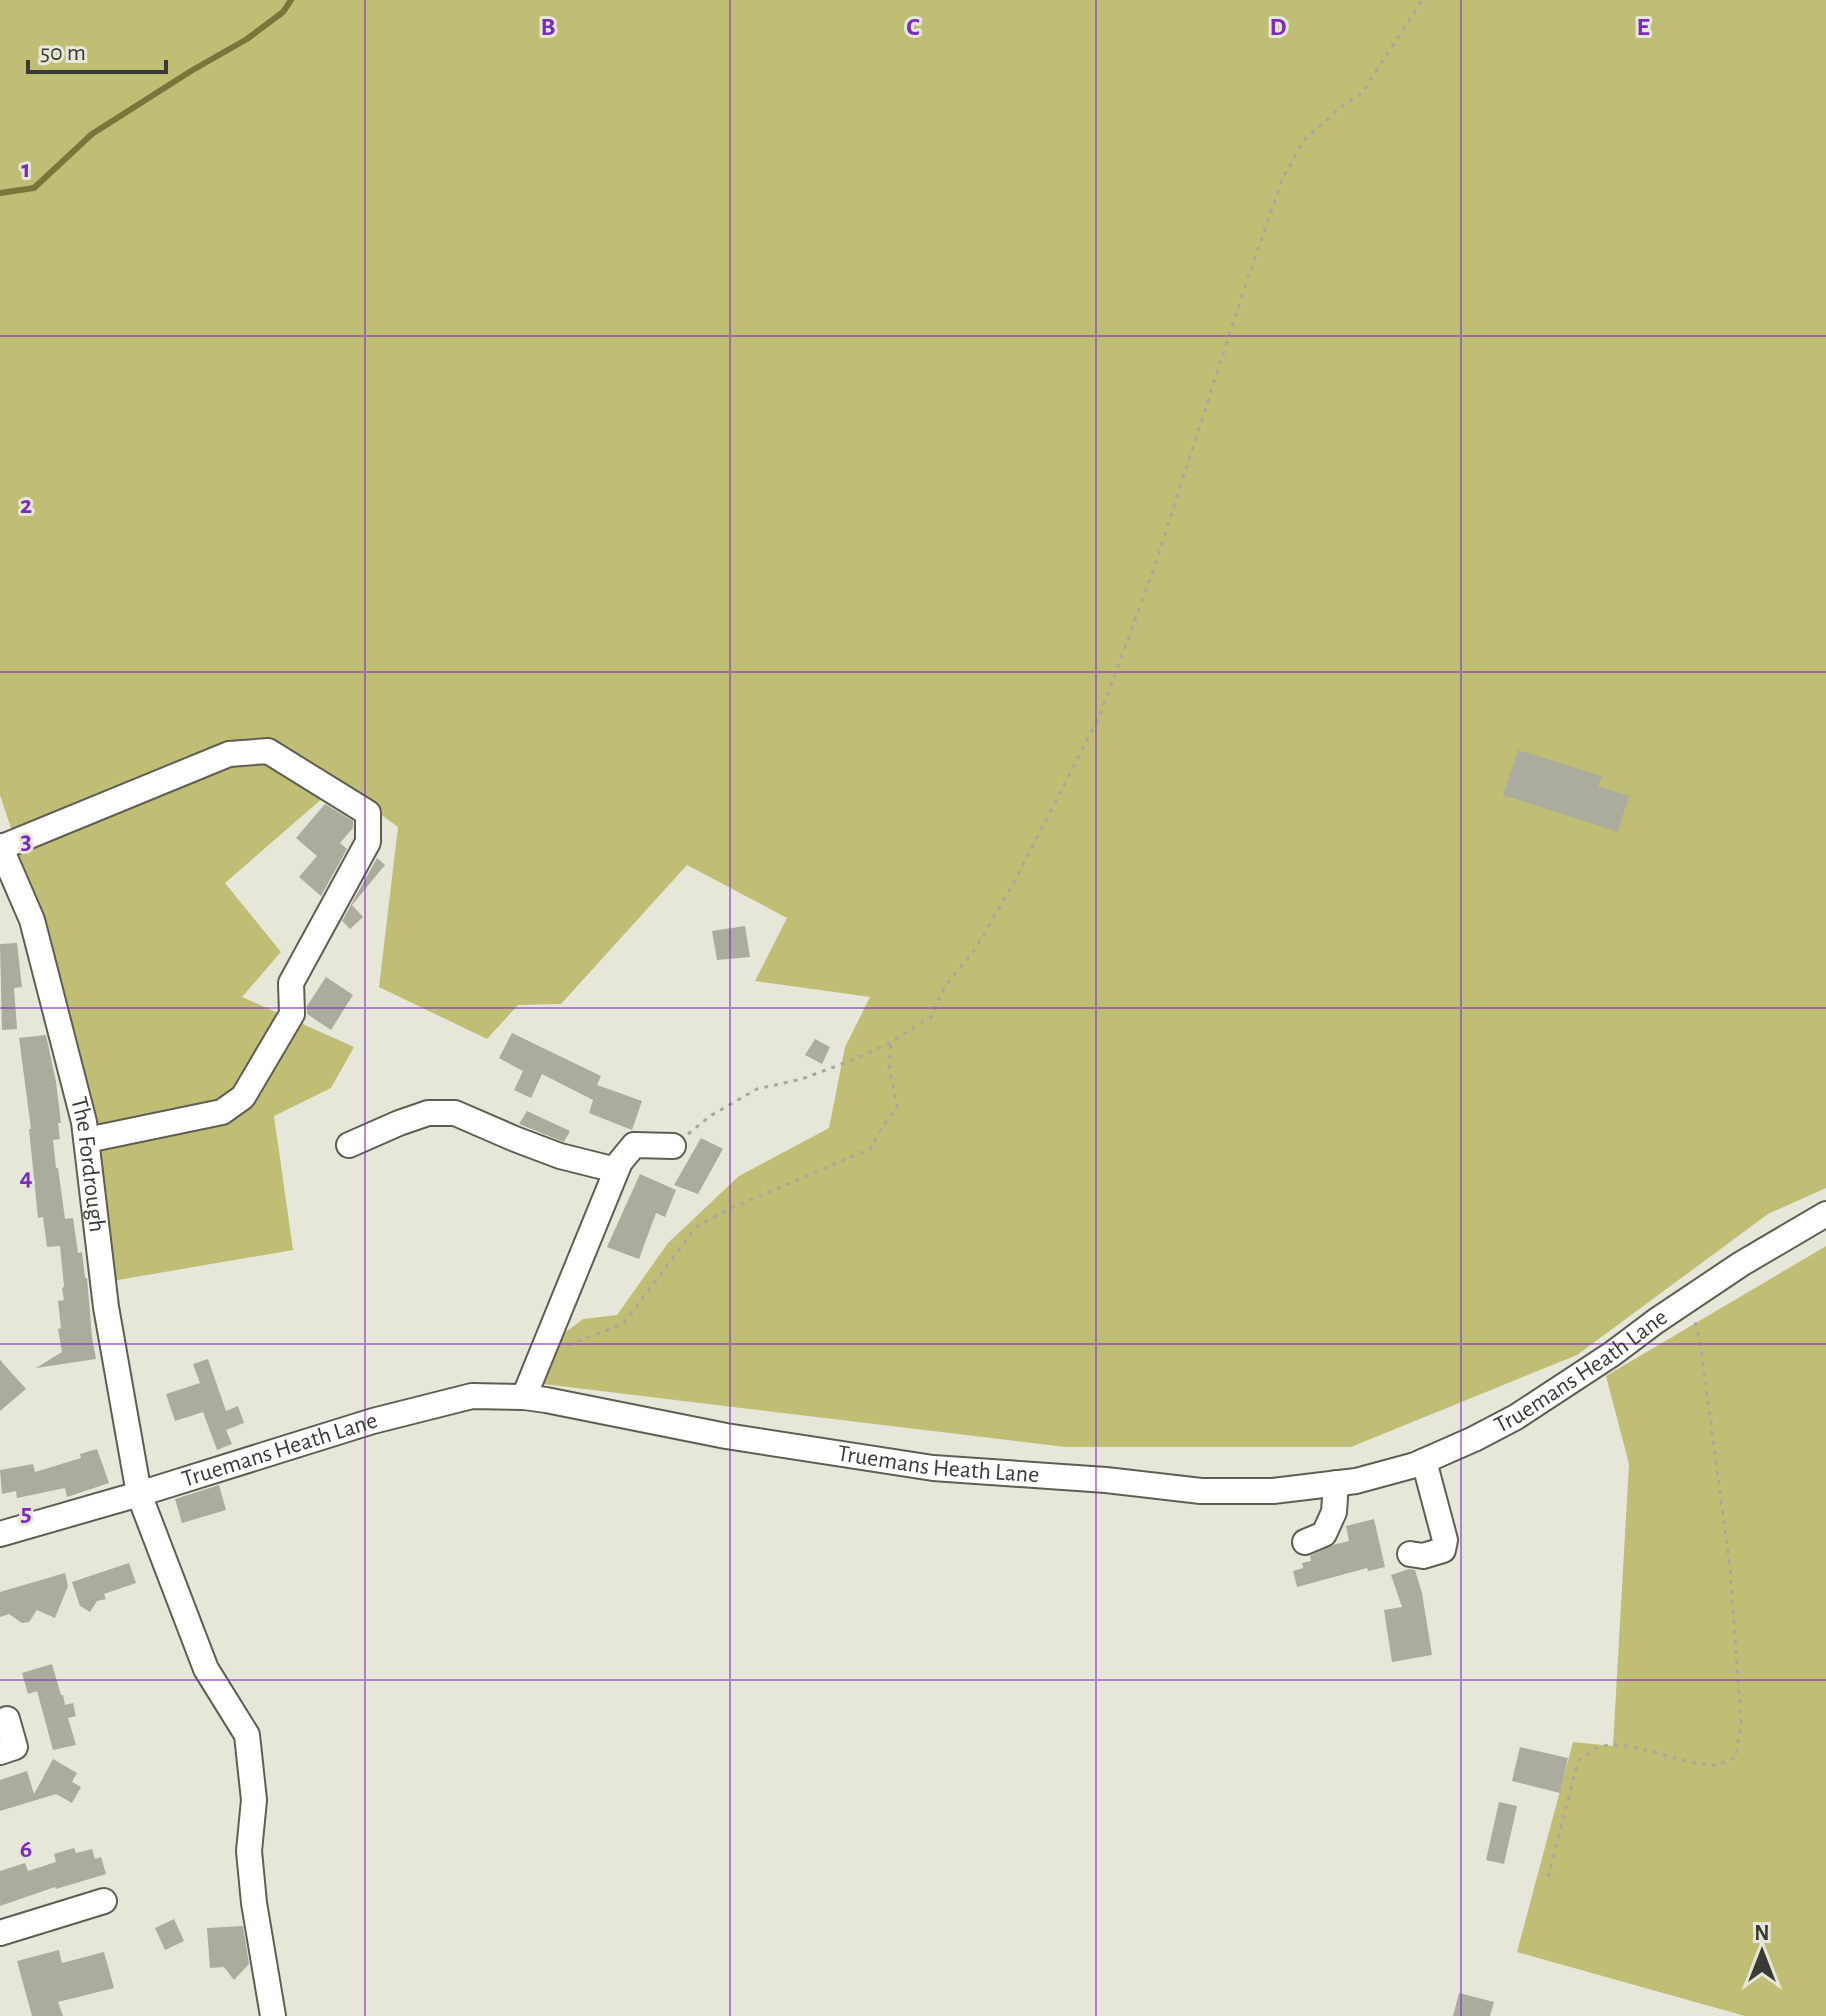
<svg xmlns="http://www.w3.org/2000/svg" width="1826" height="2016" viewBox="0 0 1826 2016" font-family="'Alegreya Sans',sans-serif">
<rect width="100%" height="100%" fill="#e7e7d9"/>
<!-- green -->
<g fill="#c0be75">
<path d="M0,0H1826V1188L1768,1214L1577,1355L1351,1447H1065L543,1384L559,1337L583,1319L617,1315L668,1243L739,1176L829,1128L845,1047L870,997L755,981L787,918L687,865L561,1004L518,1005L487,1039L379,987L398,827L339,784L225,883L281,952L242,997L354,1047L331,1088L274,1116L293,1250L112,1281L99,1128L16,843L0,795Z"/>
<path d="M1826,1246V2016H1745L1517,1952L1573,1742L1613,1746L1629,1464L1606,1376Z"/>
</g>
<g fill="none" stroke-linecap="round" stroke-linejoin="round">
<!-- stream -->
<path stroke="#78763b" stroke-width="6" d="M0,193L34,188L92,134L191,71L247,39L283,12L291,0"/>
</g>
<!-- building -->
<g fill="#acac9e">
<path d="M1518,750L1602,776L1598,786L1629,796L1618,832L1503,795Z"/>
<path d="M325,804L353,821V828L340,843L347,849L321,896L299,877L317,856L296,838Z"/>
<path d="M377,858L385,865L352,905L363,917L350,929L342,921Z"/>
<path d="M745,926L750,957L717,960L712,931Z"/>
<path d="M17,943L22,987L14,988L17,1029L2,1030L0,944Z"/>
<path d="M326,977L353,995L331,1030L307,1014V1006Z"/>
<path d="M512,1033L601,1076L597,1085L642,1101L632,1130L589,1113L593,1100L542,1074L531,1098L514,1090L523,1071L499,1058Z"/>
<path d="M46,1035L56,1082L61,1123H58L60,1139L53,1140L56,1168H58L65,1219L73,1218L78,1253L82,1252L85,1278H87L92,1337L96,1359L36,1368L62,1352L58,1329L61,1328L58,1301L64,1300L62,1289L64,1286L60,1246L47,1247L43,1217L38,1218L29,1129H31L19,1038Z"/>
<path d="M815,1039L830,1047L822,1064L805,1055Z"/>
<path d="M527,1111L570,1131L564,1142L519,1124Z"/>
<path d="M701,1138L723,1149L698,1194L674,1185Z"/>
<path d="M640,1174L676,1190L665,1217L656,1213L639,1259L607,1247Z"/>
<path d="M208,1359L226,1411L238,1406L244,1423L226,1430L232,1444L217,1450L203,1412L175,1421L166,1394L200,1383L193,1364Z"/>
<path d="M0,1360L26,1389L0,1411Z"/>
<path d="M97,1449L109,1483L67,1497L65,1488L17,1498L16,1491L2,1494L0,1470L33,1464L35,1472L81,1458L80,1454Z"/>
<path d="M219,1485L226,1510L182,1523L175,1499Z"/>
<path d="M1374,1519L1385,1567L1368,1571L1367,1568L1297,1587L1293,1571L1303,1568L1302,1563L1311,1561L1310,1556L1333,1545L1349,1541L1346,1526Z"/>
<path d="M129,1563L136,1583L104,1594L106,1599L97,1601L90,1612L80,1606L72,1582Z"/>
<path d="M1409,1569L1415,1570L1422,1593L1432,1655L1392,1662L1384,1610L1402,1607L1391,1575Z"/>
<path d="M65,1573L68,1586L55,1618L37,1610L29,1622L22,1623L9,1614L0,1617V1592Z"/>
<path d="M52,1664L61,1695H63L65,1705L73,1703L76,1716L68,1718L76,1745L53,1750L37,1691L28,1694L22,1673Z"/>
<path d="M1520,1747L1568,1758L1560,1793L1512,1781Z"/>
<path d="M53,1759L77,1773L72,1782L81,1787L72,1803L56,1794L0,1811V1780L27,1771L34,1794Z"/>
<path d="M1499,1802L1517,1806L1504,1864L1486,1860Z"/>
<path d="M74,1848L76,1853L92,1849L95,1859L101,1857L106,1874L56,1889L55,1887L0,1906V1871L25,1863L28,1871L56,1862L54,1854Z"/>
<path d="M174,1919L184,1941L165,1950L155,1928Z"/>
<path d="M243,1926L249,1964L234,1980L224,1967L210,1968L207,1928Z"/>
<path d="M59,1950L62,1963L104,1952L114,1988L58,2002L63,2016H32L17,1961Z"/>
<path d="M1459,1993L1494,2002L1490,2016H1453Z"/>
</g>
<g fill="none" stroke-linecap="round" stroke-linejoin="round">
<defs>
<g id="minor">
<path id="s1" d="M0,846L32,920L84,1122L106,1307L139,1494L206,1669L247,1735L254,1800L249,1851L254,1903L273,2016"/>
<path d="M0,848L229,754L268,751L368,813V842L291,983L292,1014L243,1097L222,1112L87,1140"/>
<path d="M349,1145L399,1123L428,1113H455L515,1139L560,1156L616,1170"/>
<path d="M524,1397L620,1162L634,1145L673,1146"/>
<path id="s2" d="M0,1534L139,1494L373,1421L472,1396L524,1397L546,1400L726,1436L933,1468L1106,1480L1201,1491H1273L1356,1481L1415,1465L1474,1439L1516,1417L1612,1354L1656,1321L1741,1264L1826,1214"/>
<path d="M1305,1542L1324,1534L1334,1512L1336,1483"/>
<path d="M1410,1554L1423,1556L1443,1550L1445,1540L1424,1461"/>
<path d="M0,1752L15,1747L7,1719"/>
<path d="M0,1933L104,1901"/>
</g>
</defs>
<!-- minor casing -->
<use href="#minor" stroke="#5e5e52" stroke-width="28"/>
<!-- path -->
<g stroke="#a8a89d" stroke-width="3" stroke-dasharray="4 6" stroke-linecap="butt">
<path d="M688,1134L710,1116L757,1089L802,1079L855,1059L891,1042L931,1017L945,986L976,948L1013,884L1100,715L1153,571L1244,289L1283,178L1304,140L1341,107L1362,93L1422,0"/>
<path d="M568,1345L623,1324L696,1227L731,1208L870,1149L883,1126L897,1107L889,1066L891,1042"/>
<path d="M1548,1877L1578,1761C1585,1756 1592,1750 1600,1747C1629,1737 1679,1765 1712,1765C1720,1765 1729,1760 1736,1757L1741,1721L1730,1567L1700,1341L1695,1322"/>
</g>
<!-- minor -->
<use href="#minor" stroke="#fff" stroke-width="24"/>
</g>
<!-- grid -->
<path fill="none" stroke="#7b2cbf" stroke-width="2" stroke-opacity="0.55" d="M365,0V2016M730,0V2016M1096,0V2016M1461,0V2016M0,336H1826M0,672H1826M0,1008H1826M0,1344H1826M0,1680H1826"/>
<g text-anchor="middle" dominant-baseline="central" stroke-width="6" stroke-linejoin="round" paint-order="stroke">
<!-- street labels -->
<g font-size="24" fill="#3b3b35" stroke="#e7e7d9">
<text stroke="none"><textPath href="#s1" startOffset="332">The Fordrough</textPath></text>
<text stroke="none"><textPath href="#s2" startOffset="1636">Truemans Heath Lane</textPath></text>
<text stroke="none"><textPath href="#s2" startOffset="292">Truemans Heath Lane</textPath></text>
<text stroke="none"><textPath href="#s2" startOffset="964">Truemans Heath Lane</textPath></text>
</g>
</g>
<g font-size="26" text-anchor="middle" font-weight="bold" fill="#7b2cbf" stroke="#e7e7d9" stroke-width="6" stroke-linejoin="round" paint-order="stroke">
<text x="548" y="35">B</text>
<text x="913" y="35">C</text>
<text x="1278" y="35">D</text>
<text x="1643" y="35">E</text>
<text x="26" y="177">1</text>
<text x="26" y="513">2</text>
<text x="26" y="849">3</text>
<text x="26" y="1185">4</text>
<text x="26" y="1521">5</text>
<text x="26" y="1857">6</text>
</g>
<!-- north arrow -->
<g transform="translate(1762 1952)" stroke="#e7e7d9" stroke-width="6" paint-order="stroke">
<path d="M0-6L14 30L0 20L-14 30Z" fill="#3b3b35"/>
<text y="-12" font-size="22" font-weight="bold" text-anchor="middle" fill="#3b3b35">N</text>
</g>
<!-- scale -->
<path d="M28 60v12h138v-12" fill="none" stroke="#3b3b35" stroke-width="4"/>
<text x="40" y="60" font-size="24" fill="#3b3b35" stroke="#e7e7d9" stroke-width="6" paint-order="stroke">50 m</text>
</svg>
